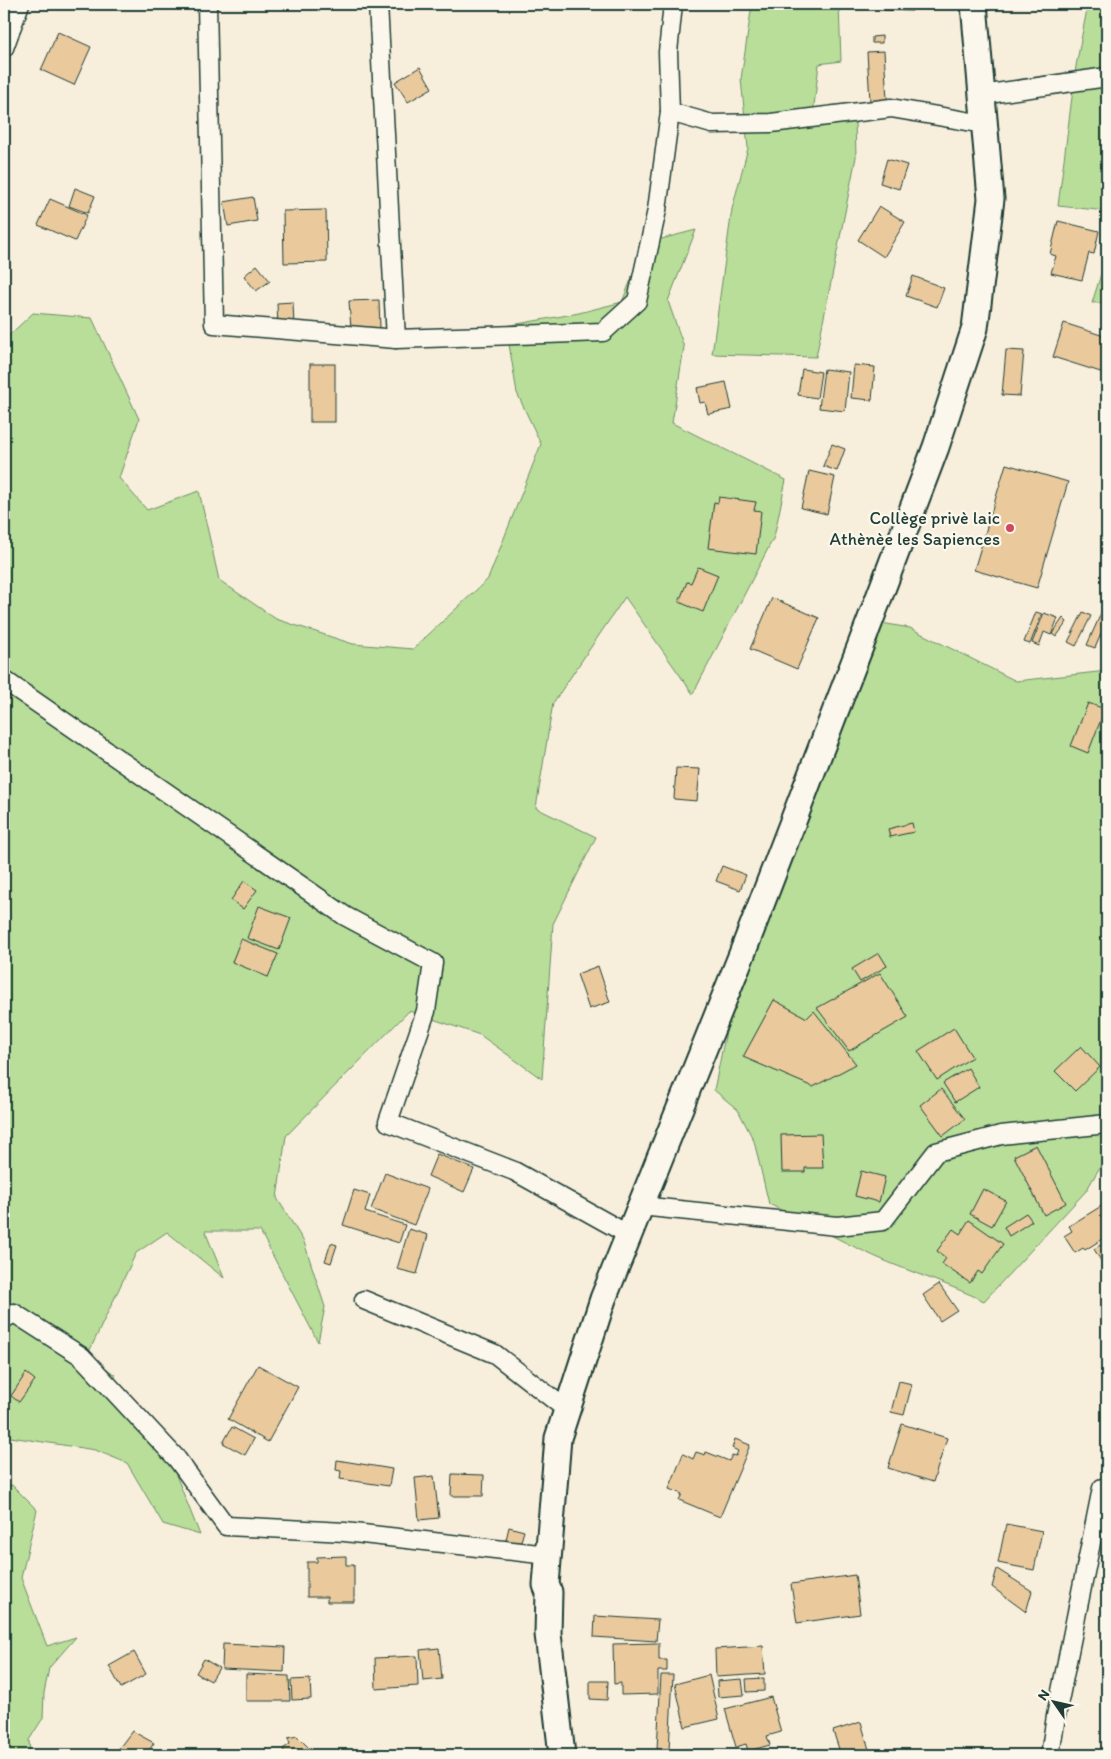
<svg xmlns="http://www.w3.org/2000/svg" width="1111" height="1759" viewBox="0 0 1111 1759" font-family="Itim,sans-serif">
<rect width="100%" height="100%" fill="#f8eedc"/>
<filter id="ink" filterUnits="userSpaceOnUse"><feTurbulence type="fractalNoise" baseFrequency=".02" numOctaves="2"/><feDisplacementMap in="SourceGraphic" scale="10" xChannelSelector="R" yChannelSelector="G"/><feConvolveMatrix kernelMatrix="1 2 1 2 8 2 1 2 1" color-interpolation-filters="sRGB"/></filter>
<g filter="url(#ink)">
<!-- green -->
<g fill="#b8de99" stroke="#6c8e66">
<path d="M752,4H839L841,61L819,64L813,114L855,119L856,157L816,357L712,354L732,209L748,148L741,79Z"/>
<path d="M1088,4H1107V211L1058,206L1076,66Z"/>
<path d="M696,230L668,301L684,347L672,423L786,480L774,537L693,694L625,597L553,703L536,808L596,837L553,924L542,1079L480,1035L409,1011L286,1136L277,1198L304,1242L325,1307L318,1342L260,1231H205L224,1278L167,1232L136,1253L88,1354L115,1375L118,1410L174,1470L200,1535L163,1524L127,1463L95,1450L4,1436V340L33,313L92,318L139,419L119,478L147,510L199,491L219,580L276,619L353,644L413,649L488,579L541,444L517,393L506,326L579,313L622,302L646,243Z"/>
<path d="M1107,255V302L1092,303Z"/>
<path d="M870,621L910,628L1016,681L1107,671V1155L1086,1191L984,1301C949,1284 912,1273 876,1257C840,1241 805,1221 769,1204L754,1141L738,1110L714,1090L742,954Z"/>
<path d="M12,1485L37,1510L21,1578L47,1646L76,1637L49,1668L44,1693L43,1718L29,1740L30,1755H4V1487Z"/>
</g>
<!-- building -->
<g fill="#eaca9d" stroke="#1f3d34">
<path d="M884,4H912V11L884,10Z"/>
<path d="M58,32L91,47L74,85L41,70Z"/>
<path d="M882,36V43H872V37Z"/>
<path d="M884,51L887,100L870,101L867,52Z"/>
<path d="M420,67L432,88L408,102L395,82Z"/>
<path d="M887,159L907,165L899,189L880,183Z"/>
<path d="M75,188L95,196L88,213L69,206Z"/>
<path d="M253,197L257,221L228,226L224,202Z"/>
<path d="M50,199L87,215L75,241L38,225Z"/>
<path d="M879,206L905,222L884,257L858,240Z"/>
<path d="M326,210L327,262L284,263L283,211Z"/>
<path d="M1058,221L1099,231L1094,254L1089,253L1082,280L1051,273L1056,256L1050,254Z"/>
<path d="M257,265L270,281L256,291L244,276Z"/>
<path d="M913,276L944,288L937,307L906,296Z"/>
<path d="M379,300L380,328L351,329L349,301Z"/>
<path d="M293,302L294,327H278L277,303Z"/>
<path d="M1064,323L1107,337V374L1053,357Z"/>
<path d="M1006,350L1024,351L1020,396L1002,395Z"/>
<rect x="310" y="364" width="25" height="58"/>
<path d="M854,365L875,367L872,400L851,398Z"/>
<path d="M802,369L821,372L817,398L798,395Z"/>
<path d="M824,369L849,372L845,411L819,408Z"/>
<path d="M726,382L732,409L708,414L705,402L700,403L697,388Z"/>
<path d="M832,444L845,449L837,471L823,466Z"/>
<path d="M1006,464L1068,482L1037,588L974,570Z"/>
<path d="M809,471L835,477L827,514L801,508Z"/>
<path d="M719,497L756,502L754,510L761,511L756,554L708,548L714,502L718,503Z"/>
<path d="M698,567L718,575L703,612L679,602L687,582L691,583Z"/>
<path d="M772,598L819,618L797,669L750,649Z"/>
<path d="M1102,611L1107,613V620L1095,648L1087,645Z"/>
<path d="M1036,612L1042,614L1030,644L1024,642Z"/>
<path d="M1083,612L1091,616L1076,646L1068,642Z"/>
<path d="M1044,613L1058,618L1051,635L1044,632L1039,646L1032,643Z"/>
<path d="M1063,618L1067,622L1056,637L1052,634Z"/>
<path d="M1088,703L1105,709L1088,753L1071,746Z"/>
<path d="M676,768L700,769L697,801L674,799Z"/>
<path d="M912,823L914,832L890,837L888,829Z"/>
<path d="M722,866L746,875L740,890L716,881Z"/>
<path d="M244,881L257,890L243,909L231,900Z"/>
<path d="M259,906L291,918L279,950L247,938Z"/>
<path d="M241,939L278,954L268,977L232,962Z"/>
<path d="M879,953L887,966L860,982L852,969Z"/>
<path d="M598,966L610,1002L589,1009L577,974Z"/>
<path d="M880,973L908,1017L849,1051L817,1008Z"/>
<path d="M774,1000L807,1018L814,1011L856,1064L813,1087L743,1057Z"/>
<path d="M954,1028L972,1057L937,1080L918,1051Z"/>
<path d="M1081,1046L1100,1067L1075,1091L1055,1071Z"/>
<path d="M968,1068L979,1087L955,1102L943,1083Z"/>
<path d="M941,1089L965,1119L943,1136L920,1105Z"/>
<path d="M821,1134L823,1168H805V1172H782L781,1135Z"/>
<path d="M1036,1145L1066,1203L1044,1215L1014,1156Z"/>
<path d="M437,1154L474,1169L464,1192L428,1176Z"/>
<path d="M861,1171L885,1177L879,1202L855,1196Z"/>
<path d="M385,1173L428,1189L414,1225L371,1209Z"/>
<path d="M983,1189L1006,1201L992,1226L970,1214Z"/>
<path d="M354,1190L370,1195L365,1212L405,1225L399,1243L343,1225Z"/>
<path d="M1103,1205L1107,1211V1236L1085,1250L1083,1248L1075,1253L1064,1236L1072,1231L1069,1226Z"/>
<path d="M1026,1213L1032,1221L1009,1236L1004,1227Z"/>
<path d="M969,1220L1003,1244L982,1274L978,1271L970,1283L942,1264L946,1258L937,1251L953,1229L960,1234Z"/>
<path d="M409,1229L428,1235L417,1274L397,1269Z"/>
<path d="M1107,1241V1271L1094,1249Z"/>
<path d="M331,1243L337,1245L331,1263L325,1261Z"/>
<path d="M939,1284L957,1310L940,1321L923,1295Z"/>
<path d="M258,1365L298,1387L268,1442L228,1419Z"/>
<path d="M26,1373L35,1380L19,1402L11,1396Z"/>
<path d="M899,1381L912,1384L904,1415L891,1412Z"/>
<path d="M902,1424L947,1438L933,1482L888,1468Z"/>
<path d="M232,1427L254,1439L245,1455L223,1443Z"/>
<path d="M735,1439L750,1445L720,1517L679,1500L682,1494L669,1489L683,1454L693,1459L696,1452L705,1455L706,1452L729,1461L732,1455L736,1456L738,1451L732,1448Z"/>
<path d="M337,1460L392,1469L389,1486L340,1479L341,1471L336,1470Z"/>
<path d="M452,1474L484,1475L483,1496H451Z"/>
<path d="M434,1476L439,1518L419,1520L415,1478Z"/>
<path d="M1006,1524L1042,1531L1034,1570L998,1563Z"/>
<path d="M509,1527L524,1531L519,1548L505,1544Z"/>
<path d="M346,1556V1565H354V1602H327V1597H307V1562H317V1557Z"/>
<path d="M997,1569L1032,1591L1026,1612L992,1587Z"/>
<path d="M855,1575L860,1614L797,1623L791,1584Z"/>
<path d="M595,1616L658,1620L656,1641L594,1637Z"/>
<path d="M659,1643V1660H667V1671H658V1694L621,1695V1683L614,1684L613,1644Z"/>
<path d="M223,1644L285,1647L284,1672L222,1669Z"/>
<path d="M763,1646L765,1674L716,1677L715,1649Z"/>
<path d="M439,1648L442,1679L423,1681L420,1650Z"/>
<path d="M134,1652L146,1674L121,1688L109,1666Z"/>
<path d="M417,1656L418,1686L376,1689L375,1658Z"/>
<path d="M204,1659L219,1668L211,1681L196,1673Z"/>
<path d="M246,1674L289,1676L290,1701H246Z"/>
<path d="M661,1675H673L669,1750L657,1749Z"/>
<path d="M709,1675L719,1719L685,1727L675,1684Z"/>
<path d="M764,1678V1691L747,1692L746,1679Z"/>
<path d="M310,1679L311,1699L292,1700L291,1680Z"/>
<path d="M742,1679L744,1695L718,1697L717,1681Z"/>
<path d="M590,1681H608L607,1700L590,1699Z"/>
<path d="M771,1697L781,1732L767,1736L770,1745L748,1751L746,1744L736,1747L725,1709Z"/>
<path d="M861,1722L870,1753L861,1755H841L833,1731Z"/>
<path d="M132,1731L154,1743L146,1755H114Z"/>
<path d="M297,1736L315,1754L286,1755L283,1749L290,1744L288,1738Z"/>
<path d="M688,1749L689,1755H651Z"/>
</g>
<g fill="none" stroke-linecap="round" stroke-linejoin="round">
<defs>
<g id="street">
<path d="M207,4L214,324L396,339L603,332L637,301L657,210L670,112"/>
<path d="M378,4L396,339"/>
<path d="M673,4L668,52L670,112L712,124L771,123L891,108L984,124"/>
<path d="M4,48L20,4"/>
<path d="M982,95L1107,77"/>
<path d="M4,680L345,916L433,963L426,1011L388,1122L514,1171L629,1235"/>
<path d="M640,1206L837,1226L883,1221L936,1152L1001,1135L1107,1124"/>
<path d="M364,1300L495,1354L567,1410"/>
<path d="M4,1319L14,1313L81,1356L177,1459L226,1526L345,1532L548,1555"/>
<path d="M1050,1755L1056,1716L1102,1488"/>
</g>
<path id="secondary" d="M562,1755L548,1634L549,1592L546,1585L558,1438L603,1299L742,954L870,621L936,447L975,328L991,199L974,4"/>
</defs>
<!-- street casing -->
<use href="#street" stroke="#1f3d34" stroke-width="21"/>
<!-- secondary casing -->
<use href="#secondary" stroke="#1f3d34" stroke-width="29"/>
<!-- street -->
<use href="#street" stroke="#fbf7ec" stroke-width="18"/>
<!-- secondary -->
<use href="#secondary" stroke="#fbf7ec" stroke-width="25"/>
</g>
</g>
<!-- markers -->
<circle fill="#d1495b" stroke="#fbf7ec" stroke-width="2" cx="1010" cy="528" r="5"/>
<g text-anchor="middle" dominant-baseline="central" stroke-width="4.5" stroke-linejoin="round" paint-order="stroke">
<!-- poi labels -->
<g font-size="18" fill="#1f3d34" stroke="#fbf7ec" text-anchor="end">
<text x="1000" y="518">Collège privè laic<tspan x="1000" dy="21">Athènèe les Sapiences</tspan></text>
</g>
</g>
<!-- margin -->
<rect width="1111" height="1759" fill="none" stroke="#fbf7ec" stroke-width="20"/>
<rect x="10" y="10" width="1091" height="1739" fill="none" stroke="#1f3d34" stroke-width="2" filter="url(#ink)"/>
<!-- north arrow -->
<g transform="translate(1054 1702) rotate(304)" stroke="#fbf7ec" stroke-width="4" paint-order="stroke">
<path d="M0-4L9 19L0 12L-9 19Z" fill="#1f3d34"/>
<text y="-8" font-size="14" font-weight="bold" text-anchor="middle" fill="#1f3d34">N</text>
</g>
</svg>
